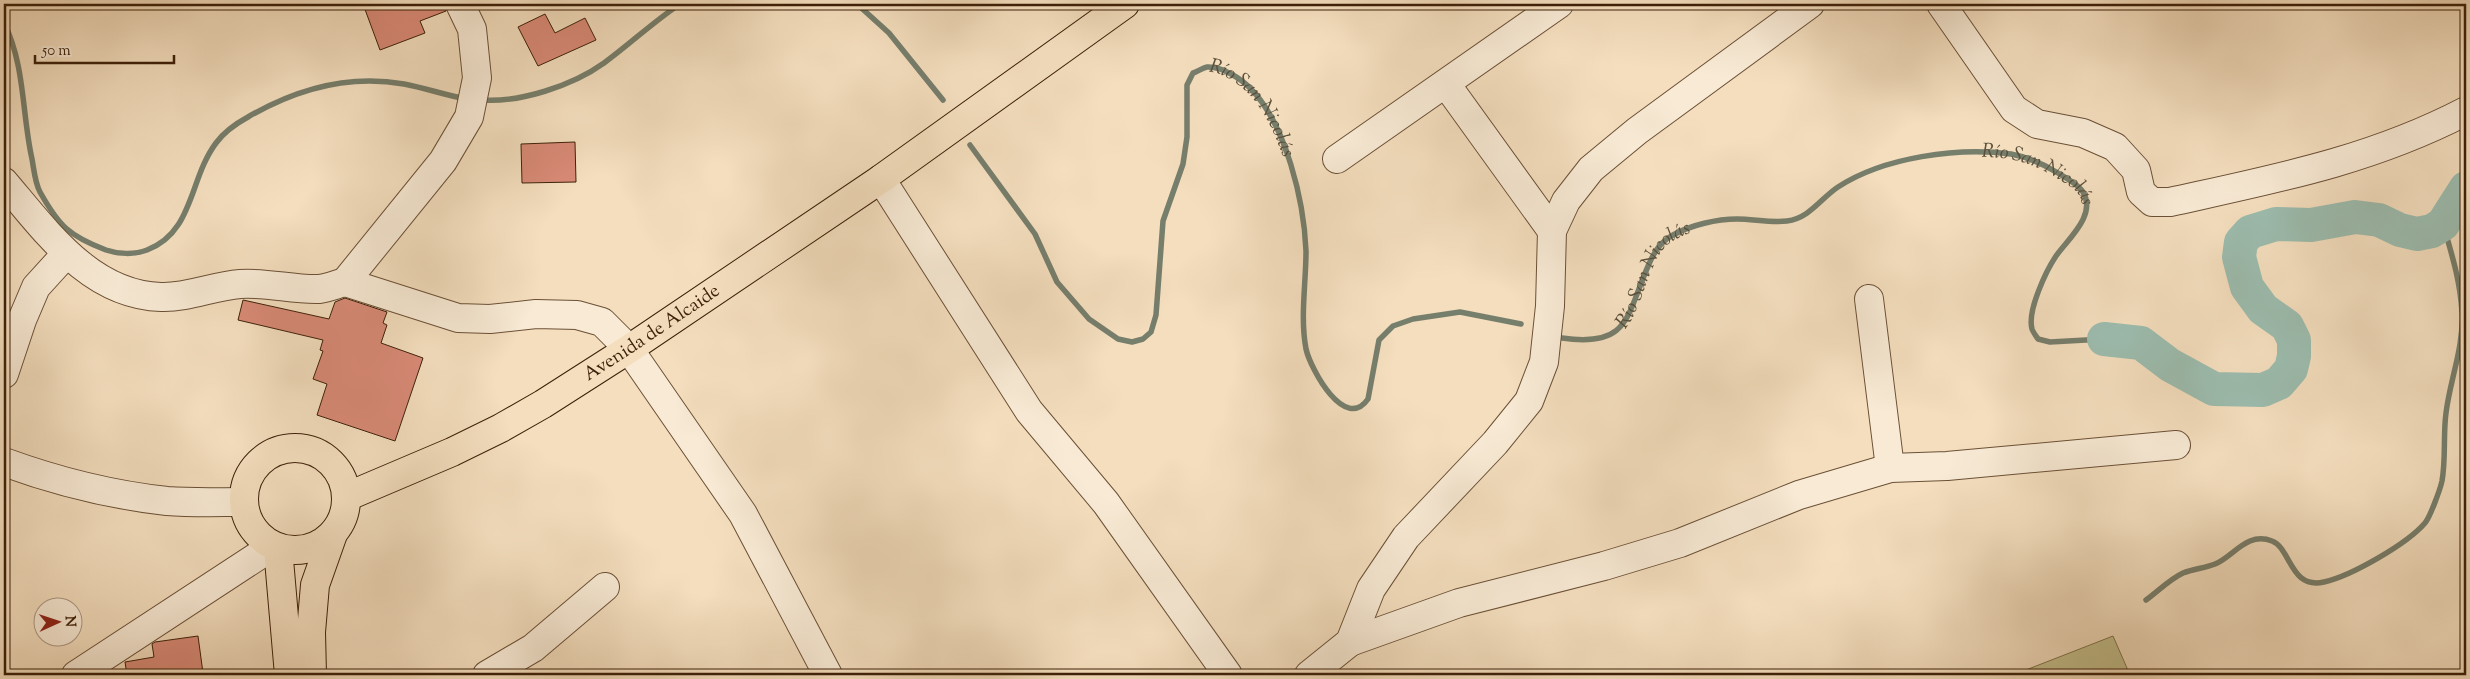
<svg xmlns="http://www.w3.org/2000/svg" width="2470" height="679" viewBox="0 0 2470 679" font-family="'Sorts Mill Goudy',serif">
<rect width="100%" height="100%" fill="#f4debe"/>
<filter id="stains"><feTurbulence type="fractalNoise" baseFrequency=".004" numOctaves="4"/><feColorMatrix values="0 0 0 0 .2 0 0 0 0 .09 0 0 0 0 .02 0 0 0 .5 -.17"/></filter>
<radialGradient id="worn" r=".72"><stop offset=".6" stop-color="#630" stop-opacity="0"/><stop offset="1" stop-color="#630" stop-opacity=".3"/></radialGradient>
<!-- green -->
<path fill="#c3bf8c" stroke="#80704a" d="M2113,636L2130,675H2013Z"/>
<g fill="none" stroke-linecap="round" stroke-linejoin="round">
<!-- stream -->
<g stroke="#767e6c" stroke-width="5.5">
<path d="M857,4L889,33L943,100"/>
<path d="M4,23C25,64 22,115 32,159C34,170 35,183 40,192C59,226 69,236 106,250C118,254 134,255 147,250C194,232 189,179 216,143C224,132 237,123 248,117C296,89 348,74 404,84C425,88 445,95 466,99"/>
<path d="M481,100C519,103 572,86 604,63C630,44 653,22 680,4"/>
<path id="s1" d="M970,145L1035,234L1057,282L1089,319L1118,339L1132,342L1143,339L1151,332L1156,315L1163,221L1183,164L1187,137V85L1193,73C1197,72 1202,68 1207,67C1222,66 1241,79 1250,88C1286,124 1304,201 1306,251C1306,284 1300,317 1306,349C1311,370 1345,432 1368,399L1379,340L1393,326L1413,319L1460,312L1521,324"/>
<path id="s2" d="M1562,338C1631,348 1626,315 1649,264C1654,252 1661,241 1673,235C1691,225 1717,219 1737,219C1753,219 1771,223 1787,221C1810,218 1821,198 1838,187C1884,157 1958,147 2011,154C2027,157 2045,165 2058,173C2066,178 2078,184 2083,192C2097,215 2068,239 2056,256C2046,271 2027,311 2032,329C2033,332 2036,336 2038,339L2050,342L2104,339"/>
<path d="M2146,600C2157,592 2170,579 2183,573C2193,569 2205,568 2215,564C2233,557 2247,531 2272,541C2291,548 2290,590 2324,582C2351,576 2407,544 2425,523C2430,517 2440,490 2442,481C2446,459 2443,435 2446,413C2450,380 2464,347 2462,312C2460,280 2452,255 2443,224"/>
</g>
<!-- river -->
<path stroke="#9cbcae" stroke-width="34" d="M2104,339L2141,343L2170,365L2214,389L2263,390L2279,383L2291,369L2294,356V340L2287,326L2263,309L2247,287L2239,257L2241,242L2250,232L2276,224L2311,225L2355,217L2379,220L2400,230L2417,234L2432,231L2443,224L2466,188"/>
</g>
<!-- building -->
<g fill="#d98a77" stroke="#3d2009">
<path d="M363,4H445L446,11L420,21L425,33L380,50Z"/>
<path d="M545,14L555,33L585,18L596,40L538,66L518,27Z"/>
<path d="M575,142L576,182L522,183L521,144Z"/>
<path d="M345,298L387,312L383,323L387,325L381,343L423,358L395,441L317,415L327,384L313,379L323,351L320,350L323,340L238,320L243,300L329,319L335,302Z"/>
<path d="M198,636L203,673L184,675H127L125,662L154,657L152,644L155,642Z"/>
</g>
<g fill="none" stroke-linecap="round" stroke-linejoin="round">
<defs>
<g id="minor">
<path d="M460,4L472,29L477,78L469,117L443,161L345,282L458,318L490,319L536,314L577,315L602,322L629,349L743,514L828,675"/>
<path d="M1941,4L2014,109L2037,124L2083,133L2115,147L2136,170L2141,192L2152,202H2170C2274,179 2370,161 2466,111"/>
<path d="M1446,84L1552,231"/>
<path d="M1337,159L1559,4"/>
<path d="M881,179L1029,411L1106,503L1228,675"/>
<path d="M4,182C46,231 90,295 161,297C188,298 213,286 240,284C267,282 293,290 319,289C328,288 337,284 345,282"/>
<path d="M1869,299L1890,468"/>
<path d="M4,374L22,320L36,287L66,254"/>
<path d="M4,462C56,481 112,495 167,501C192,503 218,502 244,502"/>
<path d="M1350,642L1459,603L1604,566L1680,543L1799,495L1890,468L1947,466L2176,445"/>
<path d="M76,675L273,546"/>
<path d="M487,675L533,648L605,587"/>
<path d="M1309,675L1350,642L1371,589L1406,537L1495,443L1529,401L1544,362L1550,306L1552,231L1566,201L1591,169L1637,131L1810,4"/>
</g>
<g id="major">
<circle cx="295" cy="499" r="51"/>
<path id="s3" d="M346,497L452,452L501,428L543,404L629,349L881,179L1125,4"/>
<path d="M278,548L289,675"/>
<path d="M312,675L311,632L315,585L333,534"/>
</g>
</defs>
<!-- minor casing -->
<use href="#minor" stroke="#6b5036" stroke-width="30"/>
<!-- major casing -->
<use href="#major" stroke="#3d2009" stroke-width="30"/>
<!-- minor -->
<use href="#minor" stroke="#f8ead5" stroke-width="28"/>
<!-- major -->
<use href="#major" stroke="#f4debe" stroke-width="28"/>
</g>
<g text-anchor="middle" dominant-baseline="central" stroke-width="5" stroke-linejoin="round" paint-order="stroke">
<!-- street labels -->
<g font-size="19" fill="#3d2009" stroke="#f8ead5">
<text stroke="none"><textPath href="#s3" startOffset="348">Avenida de Alcaide</textPath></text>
</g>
<!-- water labels -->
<g font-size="20" font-style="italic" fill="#5a4f3b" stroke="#f8ead5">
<text stroke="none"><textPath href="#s1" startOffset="629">Río San Nicolás</textPath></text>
<text stroke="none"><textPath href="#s2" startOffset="561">Río San Nicolás</textPath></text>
<text stroke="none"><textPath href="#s2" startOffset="125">Río San Nicolás</textPath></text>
</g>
</g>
<!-- margin -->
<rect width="2470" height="679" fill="none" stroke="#f4debe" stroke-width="20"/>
<rect x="5" y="5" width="2460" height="669" fill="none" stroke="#3d2009" stroke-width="2.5"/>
<rect x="10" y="10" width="2450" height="659" fill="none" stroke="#3d2009"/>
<!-- north arrow -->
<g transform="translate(58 622) rotate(87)"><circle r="24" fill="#f8ead5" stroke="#ad9983"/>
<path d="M0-4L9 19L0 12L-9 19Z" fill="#8f2418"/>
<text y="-8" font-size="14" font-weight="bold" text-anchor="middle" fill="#3d2009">N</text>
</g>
<!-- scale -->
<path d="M35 55v8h139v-8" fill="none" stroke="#3d2009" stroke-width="2.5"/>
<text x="42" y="55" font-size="15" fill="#3d2009" stroke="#f8ead5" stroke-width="4" paint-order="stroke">50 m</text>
<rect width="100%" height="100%" filter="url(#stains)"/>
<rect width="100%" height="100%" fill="url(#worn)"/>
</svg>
